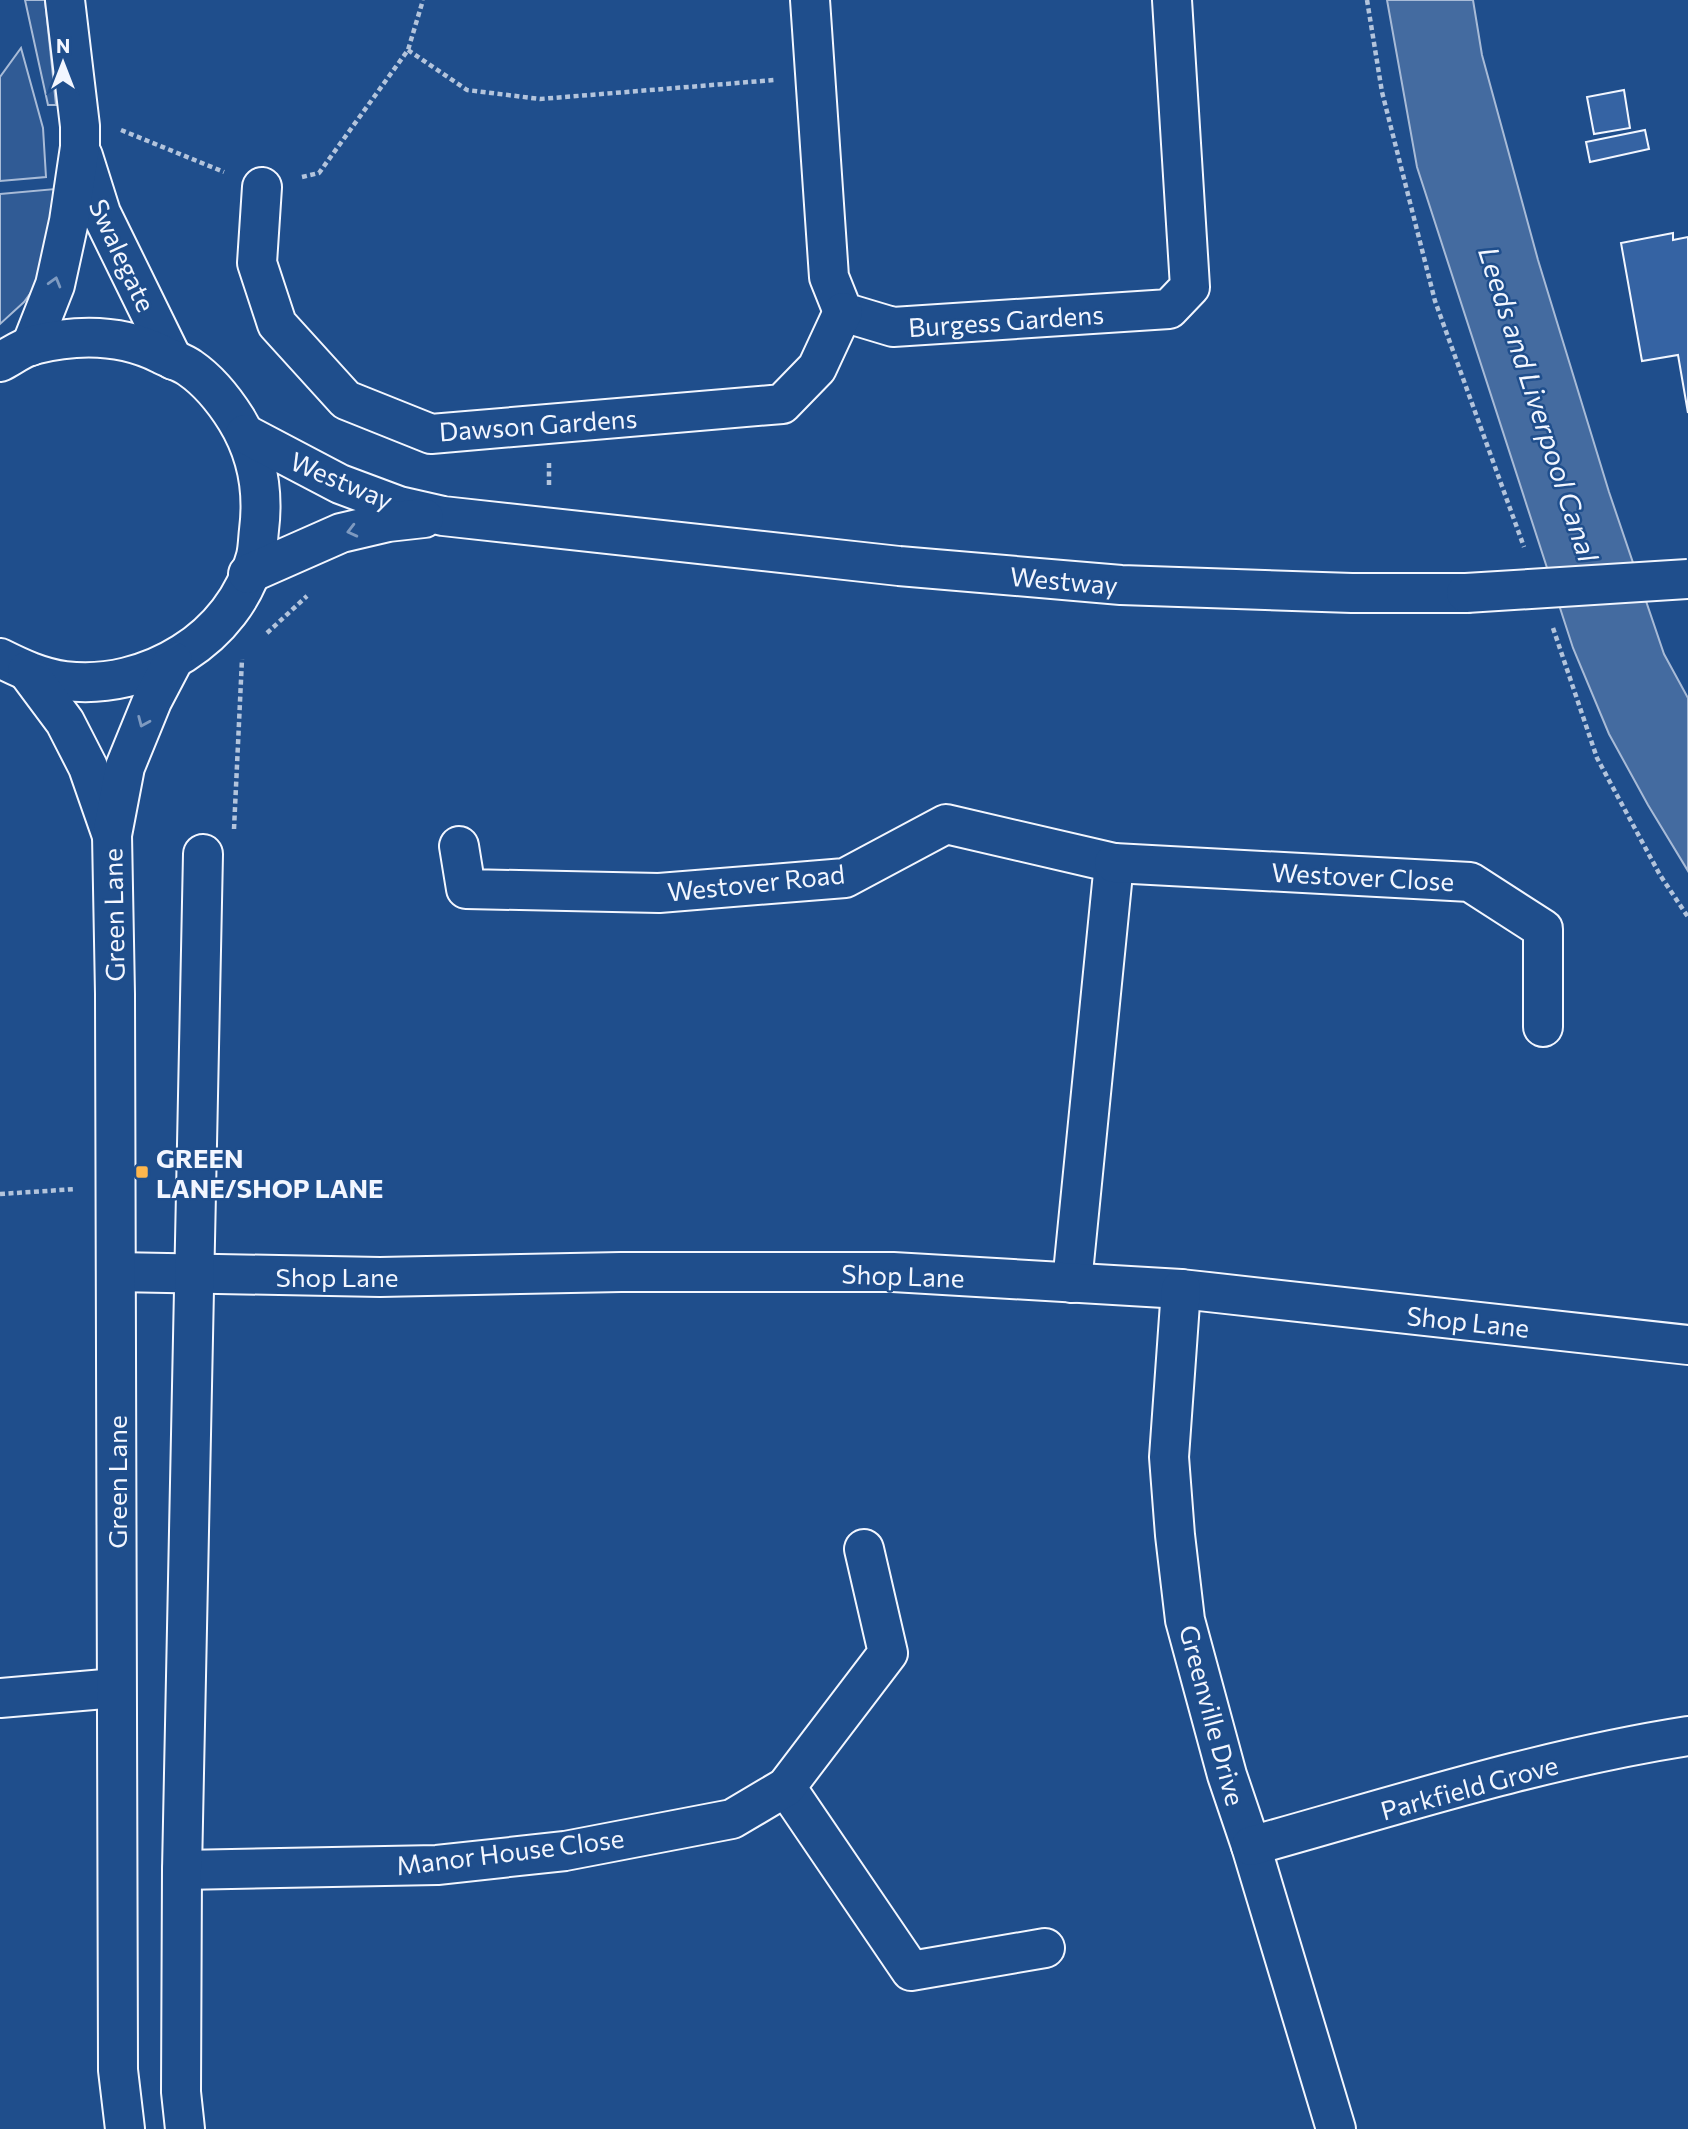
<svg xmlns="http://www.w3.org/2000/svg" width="1688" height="2129" viewBox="0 0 1688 2129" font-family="Commissioner,sans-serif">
<rect width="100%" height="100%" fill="#1f4e8c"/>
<!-- built -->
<g fill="#305b95" stroke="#a8bbd7" stroke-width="2">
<path d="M25,0H45L56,105H48Z"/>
<path d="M21,48L43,128L46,177L0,181V77Z"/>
<path d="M55,189L40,280L24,302L0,324V194Z"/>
</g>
<!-- water -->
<path fill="#446ba0" stroke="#a8bbd7" stroke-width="2" d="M1387,0H1473L1482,55L1538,260L1609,492L1664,654L1688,698V871L1648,805L1609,734L1573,648L1417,167Z"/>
<!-- building -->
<g fill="#3563a3" stroke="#f2f6ff" stroke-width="2">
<path d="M1624,90L1630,128L1594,134L1587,97Z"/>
<path d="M1645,130L1649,149L1590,162L1586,142Z"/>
<path d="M1673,233V240L1688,237V413L1678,355L1642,361L1621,243Z"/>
</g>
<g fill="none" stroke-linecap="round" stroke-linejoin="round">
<defs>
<g id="street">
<path d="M810,0L829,277L843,312L893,327L1169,309L1190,287L1172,0"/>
<path d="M83,156L101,213L173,360"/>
<path d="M262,187L257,263L277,324L346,400L431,434L782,404L817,368L843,312"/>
<path d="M31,346L55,285L69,221L80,147V126L65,0"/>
<path d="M459,846L466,889L659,893L845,878L946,824L1114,863L1072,1283"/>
<path d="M1114,863L1470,882L1543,929V1027"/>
<path d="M116,1272L380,1277L621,1272H893L1181,1289L1688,1345"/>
<path d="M1181,1289L1169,1457L1175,1535L1185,1620L1227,1775L1251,1846L1336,2129"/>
<path d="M0,1698L116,1688"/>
<path d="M786,1787L911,1971L1045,1948"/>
<path d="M1251,1846C1395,1806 1540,1759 1688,1736"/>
<path d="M182,1870L437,1865L565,1851L732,1819L786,1787L888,1653L864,1549"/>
<path d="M185,2129L181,2092L182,1870L203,854"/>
</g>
<g id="secondary">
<path d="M0,362C10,357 22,348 33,345C77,334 121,334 161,354C170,359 182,362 190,368C209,381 224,400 236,419C257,453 264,490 259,530C258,538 258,548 256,556C235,639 146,691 65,681C41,678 20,668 0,658"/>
<path d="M245,434L340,484L399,506L443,516L899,566L1121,585L1352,593H1466"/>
<path d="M248,574L341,533L388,522L424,518"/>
<path d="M27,671L65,722L88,767L111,833"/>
<path d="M125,2129L118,2070L115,994L112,835L125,767L152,701L173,661"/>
</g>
</defs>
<!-- street casing -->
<use href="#street" stroke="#f2f6ff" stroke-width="42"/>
<!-- secondary casing -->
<use href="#secondary" stroke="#f2f6ff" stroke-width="42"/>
<!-- path -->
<g stroke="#b3c4dc" stroke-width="4.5" stroke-dasharray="5 3.5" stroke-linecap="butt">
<path d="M1367,0L1382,92L1435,301L1524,547"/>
<path d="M408,50L467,90L540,99L774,80"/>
<path d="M121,130L224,172"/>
<path d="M302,177L319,173L408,50L423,0"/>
<path d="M549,463V486"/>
<path d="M1553,628L1597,758L1660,875L1688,917"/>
<path d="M267,633L307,596"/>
<path d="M234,829L242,659"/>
<path d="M0,1194L76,1189"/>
</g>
<!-- street -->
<use href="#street" stroke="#1f4e8c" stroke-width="38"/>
<!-- secondary -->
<use href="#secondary" stroke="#1f4e8c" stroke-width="38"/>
<defs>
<path id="secondary-bridge" d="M1466,593L1688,579"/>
</defs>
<!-- secondary-bridge casing -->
<use href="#secondary-bridge" stroke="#f2f6ff" stroke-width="42" stroke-linecap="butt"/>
<!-- secondary-bridge -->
<use href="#secondary-bridge" stroke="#1f4e8c" stroke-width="38"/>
</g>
<!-- one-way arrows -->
<defs><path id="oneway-chevron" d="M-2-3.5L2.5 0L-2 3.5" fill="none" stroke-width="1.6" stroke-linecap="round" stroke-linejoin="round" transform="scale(1.75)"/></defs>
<g stroke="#7e9ac0">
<use href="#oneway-chevron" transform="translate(55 282) rotate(-74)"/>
<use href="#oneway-chevron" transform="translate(352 531) rotate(166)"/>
<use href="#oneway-chevron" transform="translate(143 722) rotate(113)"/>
</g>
<!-- markers -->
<rect fill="#ffb74d" stroke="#1f4e8c" stroke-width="2.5" x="135" y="1165" width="14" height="14" rx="3.5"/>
<g text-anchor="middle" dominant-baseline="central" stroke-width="5" stroke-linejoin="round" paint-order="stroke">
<!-- street labels -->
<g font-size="26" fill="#f2f6ff" stroke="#1f4e8c">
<text transform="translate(123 255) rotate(65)">Swalegate</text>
<text transform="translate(1006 320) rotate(-4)">Burgess Gardens</text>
<text transform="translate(538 424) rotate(-4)">Dawson Gardens</text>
<text transform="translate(342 480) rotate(23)">Westway</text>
<text transform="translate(1064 580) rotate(5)">Westway</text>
<text transform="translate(1363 876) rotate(3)">Westover Close</text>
<text transform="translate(756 882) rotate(-6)">Westover Road</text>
<text transform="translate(113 915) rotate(-91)">Green Lane</text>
<text transform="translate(903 1275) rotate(2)">Shop Lane</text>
<text x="337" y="1276">Shop Lane</text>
<text transform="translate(1468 1321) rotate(6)">Shop Lane</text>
<text transform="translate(116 1482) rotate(-90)">Green Lane</text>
<text transform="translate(1213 1715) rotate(75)">Greenville Drive</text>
<text transform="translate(1469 1787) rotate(-15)">Parkfield Grove</text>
<text transform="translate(510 1851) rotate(-7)">Manor House Close</text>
</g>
<!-- poi labels -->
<g font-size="26" font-weight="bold" fill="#f2f6ff" stroke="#1f4e8c" text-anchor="start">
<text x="156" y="1157">GREEN<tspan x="156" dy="30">LANE/SHOP LANE</tspan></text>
</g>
<!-- water labels -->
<g font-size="28" font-style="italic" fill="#f2f6ff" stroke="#1f4e8c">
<text transform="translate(1539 404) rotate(72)">Leeds and Liverpool Canal</text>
</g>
</g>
<!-- north arrow -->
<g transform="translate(63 63)" stroke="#1f4e8c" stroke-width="5" paint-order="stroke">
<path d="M0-5L12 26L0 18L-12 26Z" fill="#f2f6ff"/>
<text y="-10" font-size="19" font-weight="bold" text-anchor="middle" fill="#f2f6ff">N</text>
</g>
</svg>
